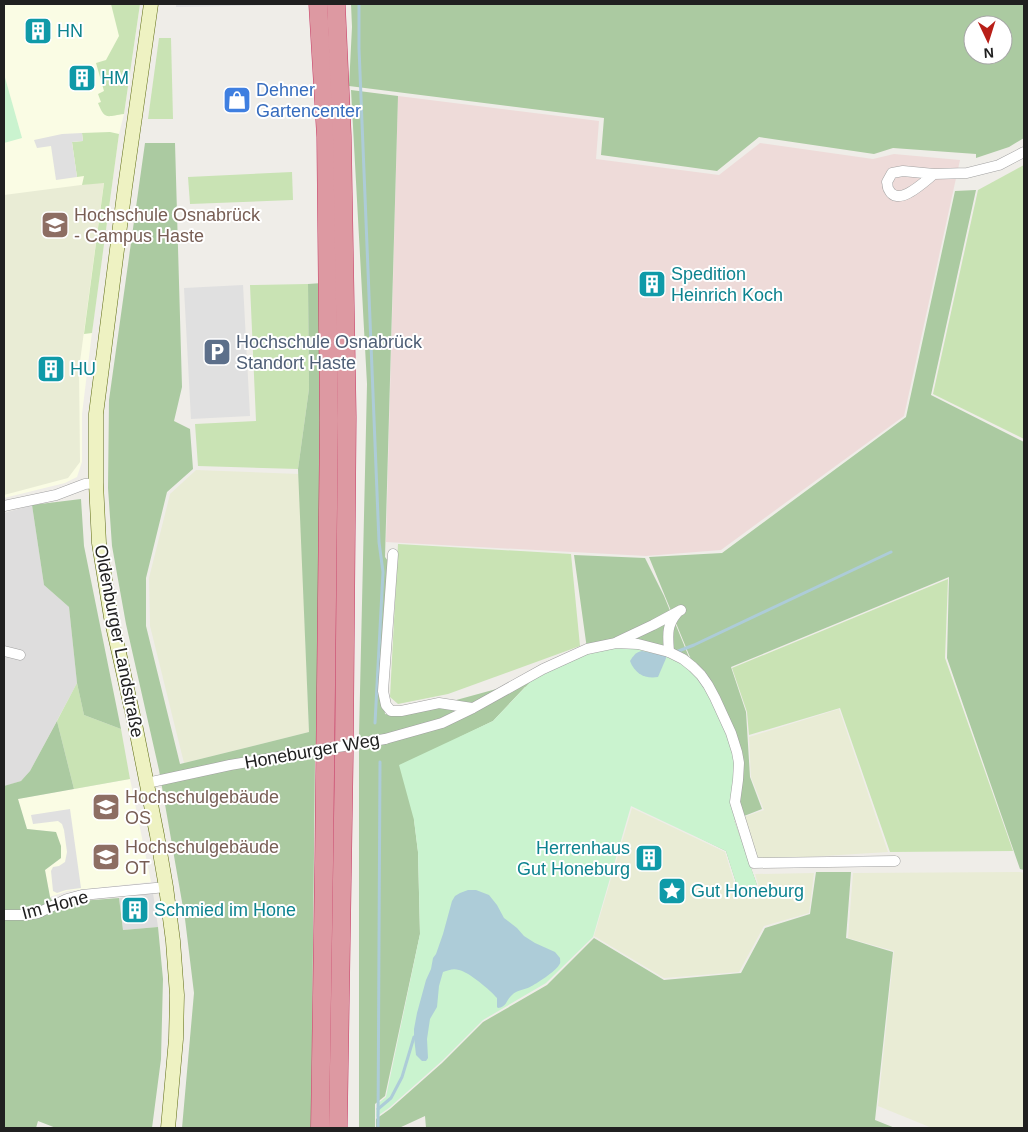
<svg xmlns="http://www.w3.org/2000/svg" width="1028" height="1132" viewBox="0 0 1028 1132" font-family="Helvetica,sans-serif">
<rect width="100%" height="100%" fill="#efede8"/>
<!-- residential -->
<g fill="#dedddd">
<path d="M32,505L44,585L69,607L77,683L30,771L21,781L5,786H4V513Z"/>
<path d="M153,893L158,927L123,930L119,898Z"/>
</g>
<!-- commercial -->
<path fill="#eedbd9" d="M398,96L599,121L596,159L719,175L760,143L873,159L894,154L960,160L904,416L721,550L646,556L386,542Z"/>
<!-- education -->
<g fill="#fafce4">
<path d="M4,4H140L124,114L119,134L94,316L82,414V462L77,477L65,483L4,498Z"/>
<path d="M130,779L151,882L67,891L50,897L45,870L61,858L56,832L27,829L18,799Z"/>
</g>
<!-- farmland -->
<g fill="#e9ecd5">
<path d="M104,182L79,369L80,462L68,478L4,495V195Z"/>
<path d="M196,470L299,474L309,732L184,763L150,626L149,578L170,494Z"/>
<path d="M839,709L888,852L758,860L744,817L764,810L751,777L749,737Z"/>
<path d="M632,808L725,852L738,895L759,887L755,874L814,873L809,913L764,926L739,972L664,978L594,936Z"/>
<path d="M1020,872L1024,873V1128H932L878,1106L894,951L848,938L853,873Z"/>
</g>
<!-- grass -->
<g fill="#c9e3b4">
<path d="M111,4H140L124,114C107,116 105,121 98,103L101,102L98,94L104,91L96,63L106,60L119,36Z"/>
<path d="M159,38H171L173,119H148Z"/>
<path d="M110,132L119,134L92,333L84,334L104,183L82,185L84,176L77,177L72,142L83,141L82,133Z"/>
<path d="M1024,165V439L933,394L978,190Z"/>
<path d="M292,172L293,200L190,204L188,177Z"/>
<path d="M308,284L309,389L298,469L198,466L195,424L256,421L250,285Z"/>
<path d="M398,544L571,554L580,646L448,694L398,704L390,697Z"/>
<path d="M948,579L945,658L1013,851L890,852L840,708L749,735L747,712L732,668Z"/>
<path d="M77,683L84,715L121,729L130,779L74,789L57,721Z"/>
</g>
<!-- forest -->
<g fill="#abcaa1" fill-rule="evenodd">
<path d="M351,4H1024V138L1009,147L976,158V154L893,148L874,154L759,137L717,171L601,155L604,118L349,86L352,27ZM973,25H1003V55H973Z"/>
<path d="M351,90L398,96L385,557L392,566L383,691L385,714L398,716L533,679L587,649L574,555L645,558L664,596L693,667L525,687L493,721L460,737L414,820L418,852L420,934L385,1096L375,1104V1128H359V735L367,384Z"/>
<path d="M145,143H175L182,387L174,421L190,429L193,469L167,492L146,578V626L180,764L309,732L298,469L309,389L308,284L322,283L321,760L315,761L311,1128H182L194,993L185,919L159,770L126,624L112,546L108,488L109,400Z"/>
<path d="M976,190L931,395L1024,442V870L1020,869L947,658L949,577L731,667L746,712L750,777L762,809L734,820L757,885L739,892L726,851L686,831L694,667L649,557L722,553L906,417L955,191Z"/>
<path d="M81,499L84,546L121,729L84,715L77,683L69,607L44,585L32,505Z"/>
<path d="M57,721L74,789L18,799L27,829L56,832L61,846V858L45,870L50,897L58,911L80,901L119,898L123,930L158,927L163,979L161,1059L152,1128H56L38,1121L36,1128H4V786L21,781L30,771Z"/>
<path d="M816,872H851L846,938L893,952L875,1120L895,1128H426L425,1116L399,1128H376V1119L390,1109L442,1063L483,1022L547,985L594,938L664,980L741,973L765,928L810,914Z"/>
</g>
<!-- park -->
<g fill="#caf3cf">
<path d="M4,74L22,138L4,143Z"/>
<path d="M616,643L669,652L708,685L737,752L740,817L734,820L757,885L739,892L726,851L631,806L593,937L546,983L483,1020L443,1060L389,1108L376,1117L377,1104L386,1097L420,934L418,852L414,820L399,765L493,721L533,679L587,649Z"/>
</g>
<!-- parking -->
<g fill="#e0e0e0">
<path d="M176,4H286V5L176,7Z"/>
<path d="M82,133L83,141L72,142L77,177L56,180L51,146L37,148L34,140L62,134Z"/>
<path d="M243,285L250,416L191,419L184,288Z"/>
<path d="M70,809L81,888L66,890L57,893L53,891L51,871L53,867L59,866L65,862L67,852L64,830L62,824L58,821L33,824L31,815Z"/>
</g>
<!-- water -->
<g fill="#adccd8">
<path d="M642,651L667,656L658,677C645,679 635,674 630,661C633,656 636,652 642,651Z"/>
<path d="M468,890H476L489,895L497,905L504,918L517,928L524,936L535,943L555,952L560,958C560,961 561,963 559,965C556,971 536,984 530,987C524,990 517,990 512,995C506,1000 507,1007 498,1008L497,1007V998C490,990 469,972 459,970C453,968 449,970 443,972L439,986L437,1007L430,1019L427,1039L428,1058L426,1061H422L416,1055L414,1037V1029L417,1013L426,980L431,969L433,958L436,954L443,934L452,901L455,896L460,893Z"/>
</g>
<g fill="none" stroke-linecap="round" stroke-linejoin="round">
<!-- stream -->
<g stroke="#adccd8" stroke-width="3">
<path d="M359,4V48L379,542L383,572L375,723"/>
<path d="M676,652L694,645L891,552"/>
<path d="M378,1109L391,1098L402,1077L414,1037"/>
<path d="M378,1128L380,762"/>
</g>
<defs>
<g id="street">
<path d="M934,174C925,181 898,208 889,190C887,188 888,185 887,182L892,173L903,171L934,174L967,173L999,165L1024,152"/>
<path d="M4,506L56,495L85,484L96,483"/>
<path d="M393,554L383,691L386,705L391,711H401L439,703L472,708"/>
<path d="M617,642L653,625L681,610"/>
<path d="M4,651L20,655"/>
<path d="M669,652C668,636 666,626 677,613"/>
<path d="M385,739L442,723L473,708L543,669L587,649L616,643L638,644L669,652L683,659L693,667L701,675L708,685L715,698L731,733L737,752L739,763L738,780L735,802L754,863L895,861"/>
<path d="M147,783L230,765L308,752"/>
<path d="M4,915H26L38,913L67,899L82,895L166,887"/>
</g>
<path id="secondary" d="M151,4L125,187L96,414V483L99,543L111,617L136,729L157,835L166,887L173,941L177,995L176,1039L168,1128"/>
<g id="highway">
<path d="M318,4L326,137L329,420L324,863L320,1128"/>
<path d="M336,4L342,136L347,417L344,756L338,1128"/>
</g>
</defs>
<!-- street casing -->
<use href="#street" stroke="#a1a1a1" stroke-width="11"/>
<!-- secondary casing -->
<use href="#secondary" stroke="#5e6c12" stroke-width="15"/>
<!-- highway casing -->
<use href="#highway" stroke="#c73b65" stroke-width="19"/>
<!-- street -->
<use href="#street" stroke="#fff" stroke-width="10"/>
<!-- secondary -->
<use href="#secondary" stroke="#eef2c2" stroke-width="14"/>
<!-- highway -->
<use href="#highway" stroke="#dd99a2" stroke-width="18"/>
<defs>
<path id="street-bridge" d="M308,752L385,739"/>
</defs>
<!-- street-bridge casing -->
<use href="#street-bridge" stroke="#a1a1a1" stroke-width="11" stroke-linecap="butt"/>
<!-- street-bridge -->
<use href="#street-bridge" stroke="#fff" stroke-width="10"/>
</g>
<!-- icons -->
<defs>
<symbol id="building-square" viewBox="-11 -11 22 22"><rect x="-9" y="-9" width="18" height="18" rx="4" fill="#0f9aa8" stroke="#fff"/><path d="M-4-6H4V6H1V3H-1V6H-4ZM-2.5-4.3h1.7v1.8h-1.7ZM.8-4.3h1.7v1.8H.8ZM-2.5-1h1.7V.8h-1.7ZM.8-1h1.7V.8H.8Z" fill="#fff"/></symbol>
<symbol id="shop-square" viewBox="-11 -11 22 22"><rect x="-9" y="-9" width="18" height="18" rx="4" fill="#3f7fe0" stroke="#fff"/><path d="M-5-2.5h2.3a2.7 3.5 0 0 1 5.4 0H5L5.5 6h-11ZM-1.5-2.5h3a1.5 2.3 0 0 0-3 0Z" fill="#fff"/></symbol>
<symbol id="university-square" viewBox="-11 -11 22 22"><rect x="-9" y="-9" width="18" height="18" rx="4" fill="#8d6e63" stroke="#fff"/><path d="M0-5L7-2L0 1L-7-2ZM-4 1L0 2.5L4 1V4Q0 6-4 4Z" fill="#fff"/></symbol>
<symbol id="parking-square" viewBox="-11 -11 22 22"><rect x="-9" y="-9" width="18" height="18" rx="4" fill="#5c6f8a" stroke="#fff"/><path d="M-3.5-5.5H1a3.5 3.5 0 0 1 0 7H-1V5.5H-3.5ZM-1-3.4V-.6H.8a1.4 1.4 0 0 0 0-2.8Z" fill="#fff"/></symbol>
<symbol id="sight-square" viewBox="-11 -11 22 22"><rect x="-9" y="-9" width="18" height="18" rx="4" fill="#0f9aa8" stroke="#fff"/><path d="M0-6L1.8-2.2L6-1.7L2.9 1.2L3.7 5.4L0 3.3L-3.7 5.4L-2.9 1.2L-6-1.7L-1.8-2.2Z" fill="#fff"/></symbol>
</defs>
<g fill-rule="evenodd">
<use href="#building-square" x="22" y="15" width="32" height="32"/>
<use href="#building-square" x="66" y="62" width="32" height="32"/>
<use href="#shop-square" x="221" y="84" width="32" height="32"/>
<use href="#university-square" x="39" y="209" width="32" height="32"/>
<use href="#building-square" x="636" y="268" width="32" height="32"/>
<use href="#parking-square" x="201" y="336" width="32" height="32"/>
<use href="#building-square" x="35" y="353" width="32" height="32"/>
<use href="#university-square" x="90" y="791" width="32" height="32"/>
<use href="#university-square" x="90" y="841" width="32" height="32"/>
<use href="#building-square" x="633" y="842" width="32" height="32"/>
<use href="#sight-square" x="656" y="875" width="32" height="32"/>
<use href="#building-square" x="119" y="894" width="32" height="32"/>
</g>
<g text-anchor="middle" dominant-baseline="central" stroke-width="4" stroke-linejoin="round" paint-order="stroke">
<!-- culture labels -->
<g font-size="18" fill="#0d838f" stroke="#fff" text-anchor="start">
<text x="57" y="31">HN</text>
<text x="101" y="78">HM</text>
<text x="671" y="274">Spedition<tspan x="671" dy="21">Heinrich Koch</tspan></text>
<text x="70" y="369">HU</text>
<text x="630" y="848" text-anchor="end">Herrenhaus<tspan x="630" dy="21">Gut Honeburg</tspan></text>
<text x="691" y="891">Gut Honeburg</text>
<text x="154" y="910">Schmied im Hone</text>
</g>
<!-- shop labels -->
<g font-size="18" fill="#366cbe" stroke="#fff" text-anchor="start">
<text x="256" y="90">Dehner<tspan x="256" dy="21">Gartencenter</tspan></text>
</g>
<!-- education labels -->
<g font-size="18" fill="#785e54" stroke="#fff" text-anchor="start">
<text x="74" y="215">Hochschule Osnabrück<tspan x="74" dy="21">- Campus Haste</tspan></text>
<text x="125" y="797">Hochschulgebäude<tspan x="125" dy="21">OS</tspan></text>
<text x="125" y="847">Hochschulgebäude<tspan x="125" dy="21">OT</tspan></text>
</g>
<!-- service labels -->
<g font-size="18" fill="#4e5e75" stroke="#fff" text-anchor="start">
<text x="236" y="342">Hochschule Osnabrück<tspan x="236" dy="21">Standort Haste</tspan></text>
</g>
<!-- street labels -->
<g font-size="18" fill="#202020" stroke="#fff">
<text transform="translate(119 641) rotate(79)">Oldenburger Landstraße</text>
<text transform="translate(312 751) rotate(-10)">Honeburger Weg</text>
<text transform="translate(55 905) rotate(-15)">Im Hone</text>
</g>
</g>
<!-- border -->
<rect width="1028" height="1132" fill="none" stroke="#202020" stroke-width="10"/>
<!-- north arrow -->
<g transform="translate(988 40) rotate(176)"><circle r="24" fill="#ffffff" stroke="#a6a6a6"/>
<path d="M0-4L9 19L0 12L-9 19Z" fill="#b81f18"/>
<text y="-8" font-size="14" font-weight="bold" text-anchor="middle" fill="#202020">N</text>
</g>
</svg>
